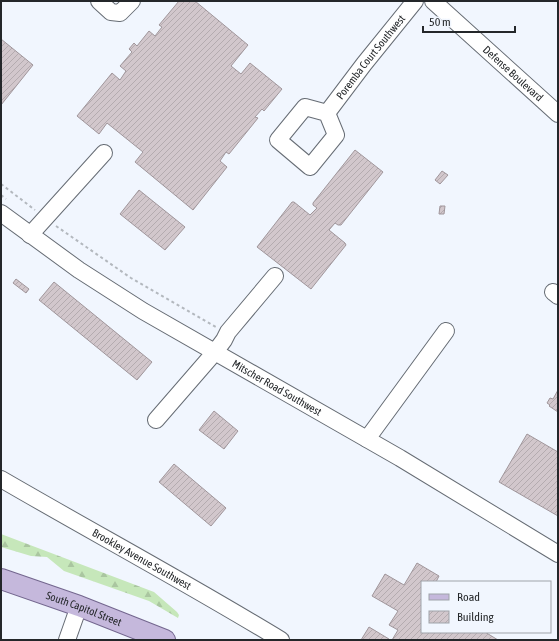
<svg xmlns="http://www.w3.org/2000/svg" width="559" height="641" viewBox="0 0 559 641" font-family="'Asap Condensed',sans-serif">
<defs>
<pattern id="forest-firs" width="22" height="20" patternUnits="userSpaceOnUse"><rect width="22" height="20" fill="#c6e7ba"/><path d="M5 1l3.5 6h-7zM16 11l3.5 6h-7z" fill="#aac6a0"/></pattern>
<pattern id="building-hatch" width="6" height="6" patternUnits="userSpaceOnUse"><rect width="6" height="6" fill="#d2c7cc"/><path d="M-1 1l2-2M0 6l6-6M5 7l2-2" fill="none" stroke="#b4abaf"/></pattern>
</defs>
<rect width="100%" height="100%" fill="#f1f6fe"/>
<!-- forest -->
<path fill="url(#forest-firs)" d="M1,534L154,592L177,612L179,615L178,618L149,601L64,571L47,557L31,556L1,547Z"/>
<!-- building -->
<g fill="url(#building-hatch)" stroke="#a0969b">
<path d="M179,1H195L248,45L231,66L241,74L250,63L282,89L264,111L262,109L255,117L258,118L229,154L226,152L220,161L227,167L193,210L135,162L143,152L107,123L99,134L77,116L112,73L120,80L126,71L120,66L132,52L129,49L134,43L137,46L149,31L155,36L162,27L159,25Z"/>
<path d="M1,39L33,65L1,105Z"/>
<path d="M355,150L383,172L341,225H338L335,223L329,230L345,243L346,245L311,289L257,247L292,202H294L310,215L317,208L313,205V203Z"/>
<path d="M442,171L448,175L440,184L435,180Z"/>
<path d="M139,190L185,227L165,250L120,214Z"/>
<path d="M440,206H445L444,214H439Z"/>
<path d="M16,279L29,289L26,293L13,283Z"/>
<path d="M54,282L152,362L137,380L39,300Z"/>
<path d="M558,390V412L549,406L550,405L547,403L550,398L553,399Z"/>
<path d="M214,411L238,431L224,449L199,430Z"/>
<path d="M527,434L558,452V516L499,482Z"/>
<path d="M174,464L226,508L211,526L159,482Z"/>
<path d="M417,563L439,576L436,582H422V632H485L498,640H392L398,630L389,625L398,611L372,596L385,574L404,585Z"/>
<path d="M369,627L389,639L388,640H361Z"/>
</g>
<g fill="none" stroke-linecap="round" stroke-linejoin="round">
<defs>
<g id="minor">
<path d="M99,1L111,12L120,13L132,1"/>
<path id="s1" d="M433,1L558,114"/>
<path d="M305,107L327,113L336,135L310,167L278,140Z"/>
<path id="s2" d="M327,113L364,64L415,1"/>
<path id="s3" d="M1,213L79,270L143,311L400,458L558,554"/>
<path d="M30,235L104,153"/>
<path d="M553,292L558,296"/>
<path d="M156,420L215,352L224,340L228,332L275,276"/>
<path d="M367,439L446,331"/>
<path id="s4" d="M1,479C94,533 189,584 281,640"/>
<path d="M67,640L79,606"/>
</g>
<g id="major">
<path id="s5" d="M1,579L79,606L165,640"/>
</g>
</defs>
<!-- minor casing -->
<use href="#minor" stroke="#666c74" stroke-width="18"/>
<!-- major casing -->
<use href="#major" stroke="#73668e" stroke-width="22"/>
<!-- path -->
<g stroke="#b3b8be" stroke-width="2" stroke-dasharray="3 3" stroke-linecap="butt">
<path d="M1,184L35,210"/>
<path d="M1,195L6,199"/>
<path d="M56,226L131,278L216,327"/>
</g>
<!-- minor -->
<use href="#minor" stroke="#fff" stroke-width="16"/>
<!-- major -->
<use href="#major" stroke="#c5b8dc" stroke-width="20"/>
</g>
<g text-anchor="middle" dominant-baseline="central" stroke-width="3" stroke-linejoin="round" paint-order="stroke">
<!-- street labels -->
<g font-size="11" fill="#24272a" stroke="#f1f6fe">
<text stroke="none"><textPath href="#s2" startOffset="71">Poremba Court Southwest</textPath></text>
<text stroke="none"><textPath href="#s1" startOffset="108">Defense Boulevard</textPath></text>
<text stroke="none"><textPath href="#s3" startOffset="327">Mitscher Road Southwest</textPath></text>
<text stroke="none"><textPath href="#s4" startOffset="162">Brookley Avenue Southwest</textPath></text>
<text stroke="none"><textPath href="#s5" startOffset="88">South Capitol Street</textPath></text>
</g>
</g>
<!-- border -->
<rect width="559" height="641" fill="none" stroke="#24272a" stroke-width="4"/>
<!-- legend -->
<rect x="421" y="581" width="130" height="52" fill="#f1f6fe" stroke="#9fa3a9"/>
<rect x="429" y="594" width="20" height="6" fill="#c5b8dc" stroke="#9fa3a9"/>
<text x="457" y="601" font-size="12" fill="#24272a">Road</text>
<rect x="429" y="611" width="20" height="12" fill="url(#building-hatch)" stroke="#9fa3a9"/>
<text x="457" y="621" font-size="12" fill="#24272a">Building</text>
<!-- scale -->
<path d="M423 26v6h92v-6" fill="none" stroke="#24272a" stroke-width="2"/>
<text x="429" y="26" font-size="12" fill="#24272a" stroke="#f1f6fe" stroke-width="3" paint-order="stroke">50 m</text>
</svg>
